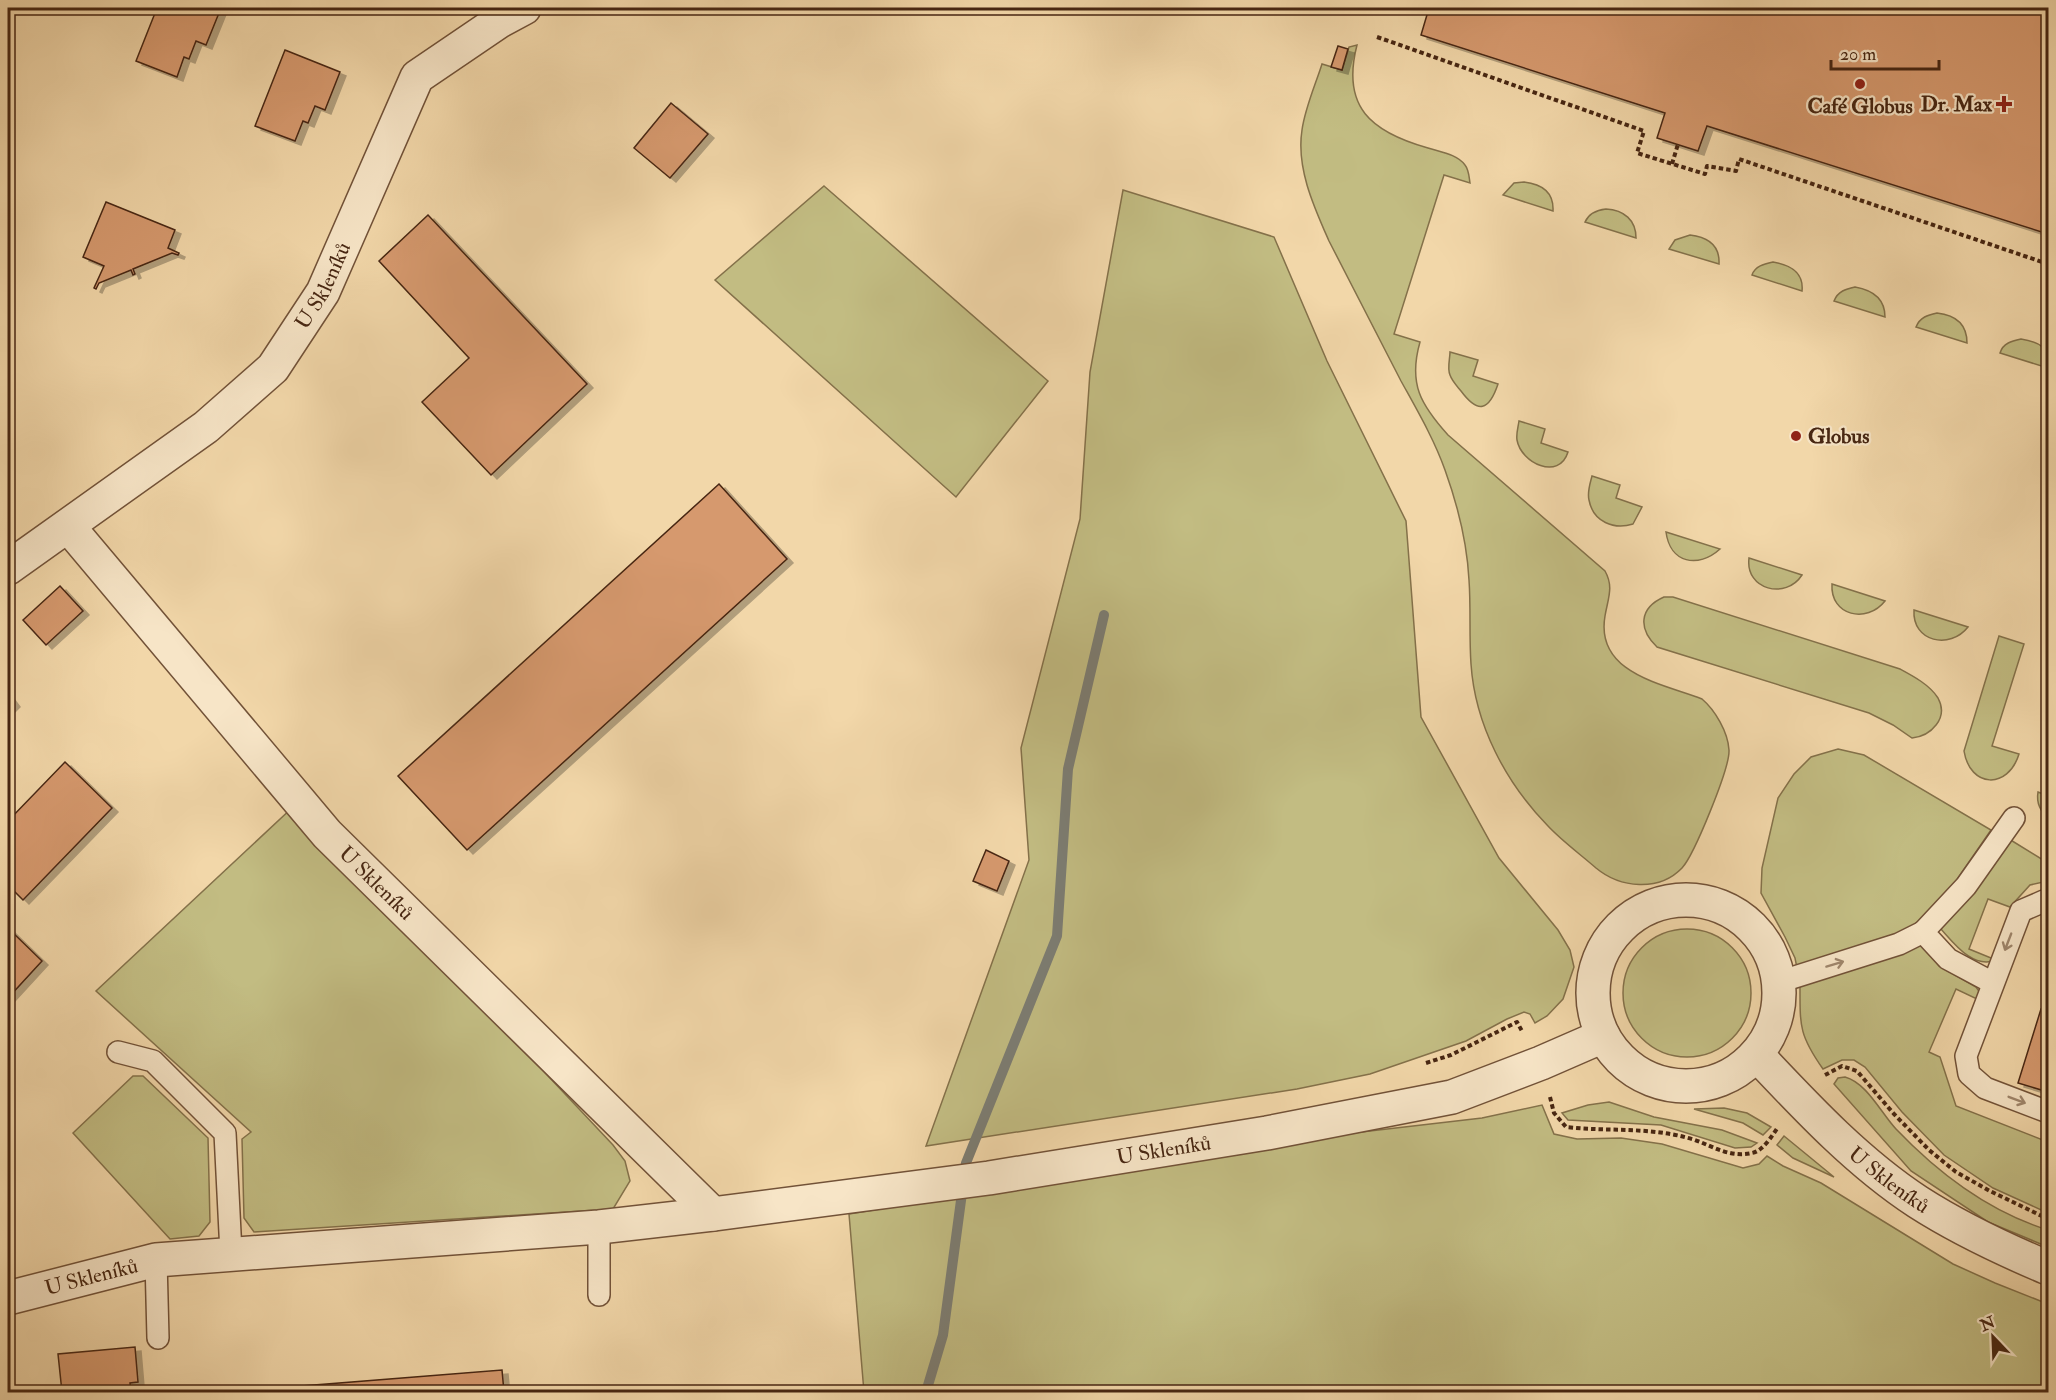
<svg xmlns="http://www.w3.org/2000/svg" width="2056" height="1400" viewBox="0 0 2056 1400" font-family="'IM FELL Double Pica',serif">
<defs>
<filter id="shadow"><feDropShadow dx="6" dy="4" stdDeviation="0" flood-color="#0004"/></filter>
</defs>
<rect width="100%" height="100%" fill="#f2d7a9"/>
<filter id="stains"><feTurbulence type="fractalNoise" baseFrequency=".00333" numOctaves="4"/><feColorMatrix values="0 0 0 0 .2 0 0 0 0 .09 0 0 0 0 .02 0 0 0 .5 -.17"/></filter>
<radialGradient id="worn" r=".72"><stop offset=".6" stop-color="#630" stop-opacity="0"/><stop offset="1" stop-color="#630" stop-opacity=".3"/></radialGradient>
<!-- green -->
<g fill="#c2bc82" stroke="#84714a" stroke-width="1.5">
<path d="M1357,45C1341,107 1371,132 1428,148C1440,152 1457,154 1465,165C1469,170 1469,177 1470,183L1444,175L1394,334L1420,342C1408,384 1421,405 1448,435L1605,571C1614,587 1608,598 1605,616C1595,674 1664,684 1702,699C1715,710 1728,732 1729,750C1730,768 1694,855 1682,868C1659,892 1620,888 1596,868C1580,854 1562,841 1548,826C1506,783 1475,725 1471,664C1469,636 1471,608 1469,580C1467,542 1458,506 1445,470C1434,439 1417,410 1401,381C1377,335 1353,288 1329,241C1314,207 1296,168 1302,130C1305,108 1315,86 1322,64L1342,70L1349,47Z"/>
<path d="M1524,182C1541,184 1554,192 1553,211L1503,195L1514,183Z"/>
<path d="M824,186L1048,381L956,497L715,280Z"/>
<path d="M1123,190L1274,237L1327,361L1406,521L1421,717L1499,858L1558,930L1570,950L1574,967L1563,999L1547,1016L1535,1023L1530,1014L1524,1012L1507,1019L1466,1041L1370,1074L1297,1089L926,1146L1029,860L1021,748L1080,519L1090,372Z"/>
<path d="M1606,209C1624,210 1636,220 1636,238L1585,222C1589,213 1597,210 1606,209Z"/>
<path d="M1690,235C1707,237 1720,245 1719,264L1669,249L1675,240Z"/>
<path d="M1773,262C1790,265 1804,272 1802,291L1752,275C1755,266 1764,264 1773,262Z"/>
<path d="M1855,287C1872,290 1885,298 1885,317L1834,301C1838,291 1846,289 1855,287Z"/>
<path d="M1937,313C1955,315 1967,324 1967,343L1916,327C1920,317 1928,315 1937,313Z"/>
<path d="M2021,339C2040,342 2049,347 2048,368L2000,353C2003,343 2012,341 2021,339Z"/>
<path d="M1450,352L1478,360L1473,376L1498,384C1489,411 1478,414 1461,391C1457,386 1452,381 1450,375C1447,368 1450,359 1450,352Z"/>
<path d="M1519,421L1545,429L1541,443L1568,452C1559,481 1521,463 1517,440C1516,434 1518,428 1519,421Z"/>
<path d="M1592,476L1620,485L1616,498L1642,507L1633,524C1614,530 1593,522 1589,500C1587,492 1590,484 1592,476Z"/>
<path d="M1666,532L1720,549C1698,569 1670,563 1666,532Z"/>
<path d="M1749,558L1802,575C1786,600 1745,590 1749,558Z"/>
<path d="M1832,584L1885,601C1867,624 1830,616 1832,584Z"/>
<path d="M1664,597H1673L1900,669C1913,676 1930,685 1938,698C1949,718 1931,736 1912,738L1893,725L1869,713L1657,647C1638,629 1639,608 1664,597Z"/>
<path d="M1914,610L1968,627C1950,650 1912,642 1914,610Z"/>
<path d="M1999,636L2024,644L1992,746L2019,754C2008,790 1970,788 1964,751Z"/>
<path d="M1838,749L1864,755L1991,830L1956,881L1918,924L1894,936L1797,968L1795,958L1785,937L1761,893L1762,868L1778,798L1794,774L1811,757Z"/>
<path d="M2038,792L2048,796V819C2041,811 2036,804 2038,792Z"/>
<path d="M294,806L613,1145L625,1161L630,1181L613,1209L254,1232L244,1218L242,1139L251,1132L96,991Z"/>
<path d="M2009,839L2048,863V881L2030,885L2010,907L1988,899L1969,949L1996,960C1973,970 1953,942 1940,928Z"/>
<circle cx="1687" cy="993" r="64"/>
<path d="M1922,944L1939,966L1976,987L1981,994L1979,1000L1956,989L1929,1052L1940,1057L1956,1106L2048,1142V1213L1993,1188L1944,1155L1902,1112L1865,1067L1854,1060H1842L1823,1069C1799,1035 1800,1026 1800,986Z"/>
<path d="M133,1076H143L208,1138L210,1222L199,1236L170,1239L73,1133Z"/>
<path d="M1845,1077C1867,1083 1881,1113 1896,1129C1938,1173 1990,1212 2048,1230V1247L1988,1222L1911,1171L1834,1084L1838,1078Z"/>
<path d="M1609,1102L1654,1117L1722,1130L1757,1143L1751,1147L1735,1148L1661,1125L1568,1120L1562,1113L1588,1105Z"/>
<path d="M1542,1105L1554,1134L1577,1139L1621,1138L1662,1144L1743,1168L1759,1164L1767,1156L1783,1166L1821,1183L1953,1264L1995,1283L2048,1304V1392H864L849,1214L1344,1134L1482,1118Z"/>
<path d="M1724,1108L1747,1113L1771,1127L1763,1135L1743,1123L1694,1109Z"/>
<path d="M1784,1136L1834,1177L1793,1158L1777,1145Z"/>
</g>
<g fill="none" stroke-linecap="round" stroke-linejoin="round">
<!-- stream -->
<path stroke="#7c7d73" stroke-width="10" d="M926,1392L943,1335L966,1163L1057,936L1068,769L1104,615"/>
</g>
<!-- building -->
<g fill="#d6996e" stroke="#472612" stroke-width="1.5" filter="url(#shadow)">
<path d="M157,8H221L206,45L196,41L189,59L184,57L177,77L136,61Z"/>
<path d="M1429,8H2048V234L1707,126L1698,151L1657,138L1665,113L1421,35Z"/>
<path d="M1338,46L1348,49L1342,70L1331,67Z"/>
<path d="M285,50L340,72L325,110L315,106L308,123L303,121L295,141L255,126Z"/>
<path d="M671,103L708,134L670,178L634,148Z"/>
<path d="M106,202L175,230L168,248L179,253L178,255L172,253L133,269L135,274L133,275L131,270L99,283L96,289L94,288L104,266L83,257Z"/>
<path d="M428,215L587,384L491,475L422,402L469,358L379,261Z"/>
<path d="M719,484L787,559L467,850L398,776Z"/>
<path d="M60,586L83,611L46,645L23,620Z"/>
<path d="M8,695L14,703L8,709Z"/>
<path d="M65,762L112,808L23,900L8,885V821Z"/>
<path d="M986,850L1009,861L997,891L973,881Z"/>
<path d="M8,928L42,961L8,998Z"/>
<path d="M2048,996V1092L2018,1083L2041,1009L2044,1010Z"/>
<path d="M135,1347L138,1382L130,1383L131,1392H62L58,1354Z"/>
<path d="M502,1370L504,1392H303L302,1386Z"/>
</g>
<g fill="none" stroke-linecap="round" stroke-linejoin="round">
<defs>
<g id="lane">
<path d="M2048,903L2044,901L2021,911L1966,1056L1969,1074L1985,1088L2048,1112"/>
<path d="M1779,982L1899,944L1923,932"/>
<path d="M1993,983L1948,959L1923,932L1966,886L2014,818"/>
<path d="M118,1052L153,1061L225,1133L231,1253"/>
<path d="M599,1227V1295"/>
<path d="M156,1260L158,1338"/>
</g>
<g id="street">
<path id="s1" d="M68,526L327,834L713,1214"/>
<path id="s2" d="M8,568L206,427L273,368L323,292L417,77L498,22L524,8"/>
<circle cx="1686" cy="993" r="93"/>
<path id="s3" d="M1757,1055C1806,1107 1857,1162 1918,1202C1960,1229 2003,1249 2048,1268"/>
<path id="s4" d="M8,1298L156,1260L599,1227L713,1214L989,1178L1267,1133L1452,1097L1541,1063L1603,1036"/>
</g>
</defs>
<!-- lane casing -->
<use href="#lane" stroke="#725238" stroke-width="24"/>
<!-- street casing -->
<use href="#street" stroke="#725238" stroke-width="36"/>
<!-- path -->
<g stroke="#472612" stroke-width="4" stroke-dasharray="4.5 3" stroke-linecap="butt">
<path d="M1377,37L1644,131L1637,153L1705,174L1707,166L1736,171L1739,159L2048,264"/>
<path d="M1672,164L1678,144"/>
<path d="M1426,1063L1451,1055L1517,1022L1523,1033"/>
<path d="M1825,1075L1842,1066L1857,1071L1894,1114L1929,1150L1956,1172L1990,1191L2048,1219"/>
<path d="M1550,1097L1554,1113L1566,1127C1610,1132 1651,1126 1695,1140C1714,1147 1731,1158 1752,1153C1763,1151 1772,1136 1778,1127"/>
</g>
<!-- lane -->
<use href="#lane" stroke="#f7e5c7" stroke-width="21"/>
<!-- street -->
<use href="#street" stroke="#f7e5c7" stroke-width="33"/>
</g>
<!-- one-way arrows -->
<defs><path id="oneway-shaft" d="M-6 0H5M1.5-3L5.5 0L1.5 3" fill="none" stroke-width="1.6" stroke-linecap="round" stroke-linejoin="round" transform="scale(1.5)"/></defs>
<g stroke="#9f866c">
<use href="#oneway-shaft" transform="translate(2008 942) rotate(111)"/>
<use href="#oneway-shaft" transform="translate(1835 964) rotate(-17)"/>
<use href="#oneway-shaft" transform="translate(2017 1100) rotate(21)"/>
</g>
<!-- markers -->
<g fill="#8f2418" stroke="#f7e5c7" stroke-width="2">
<circle cx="1860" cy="84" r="6"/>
<path d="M2001 95h6v6h6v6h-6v6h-6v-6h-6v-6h6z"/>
<circle cx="1796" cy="436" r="6"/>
</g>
<g text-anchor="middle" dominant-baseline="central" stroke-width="4.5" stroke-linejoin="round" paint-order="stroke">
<!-- poi labels -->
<g font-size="21" font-weight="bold" fill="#472612" stroke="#f7e5c7" text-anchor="end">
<text x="1992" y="104">Dr. Max</text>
<text x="1860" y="106" text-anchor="middle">Café Globus</text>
<text x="1808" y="436" text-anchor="start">Globus</text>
</g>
<!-- street labels -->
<g font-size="21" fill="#472612" stroke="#f7e5c7">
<text stroke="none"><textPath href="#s2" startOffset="429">U Skleníků</textPath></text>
<text stroke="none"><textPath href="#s1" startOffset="472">U Skleníků</textPath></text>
<text stroke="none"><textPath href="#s4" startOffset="1167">U Skleníků</textPath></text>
<text stroke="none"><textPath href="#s3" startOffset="182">U Skleníků</textPath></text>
<text stroke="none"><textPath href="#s4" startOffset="86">U Skleníků</textPath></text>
</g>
</g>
<!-- margin -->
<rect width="2056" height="1400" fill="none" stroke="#f2d7a9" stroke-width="30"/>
<rect x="9" y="9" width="2038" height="1382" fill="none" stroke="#472612" stroke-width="3"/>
<rect x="15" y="15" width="2026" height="1370" fill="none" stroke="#472612" stroke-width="1.5"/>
<!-- north arrow -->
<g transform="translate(1993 1337) rotate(337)" stroke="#f7e5c7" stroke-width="4.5" paint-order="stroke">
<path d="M0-4.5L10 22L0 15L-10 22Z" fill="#472612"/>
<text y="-9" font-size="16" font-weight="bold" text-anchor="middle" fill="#472612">N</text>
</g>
<!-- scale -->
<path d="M1831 60v9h108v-9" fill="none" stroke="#472612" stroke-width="3"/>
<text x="1840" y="60" font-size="18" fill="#472612" stroke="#f7e5c7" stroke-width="4.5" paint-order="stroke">20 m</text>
<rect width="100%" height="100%" filter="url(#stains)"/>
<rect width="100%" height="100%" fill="url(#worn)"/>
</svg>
